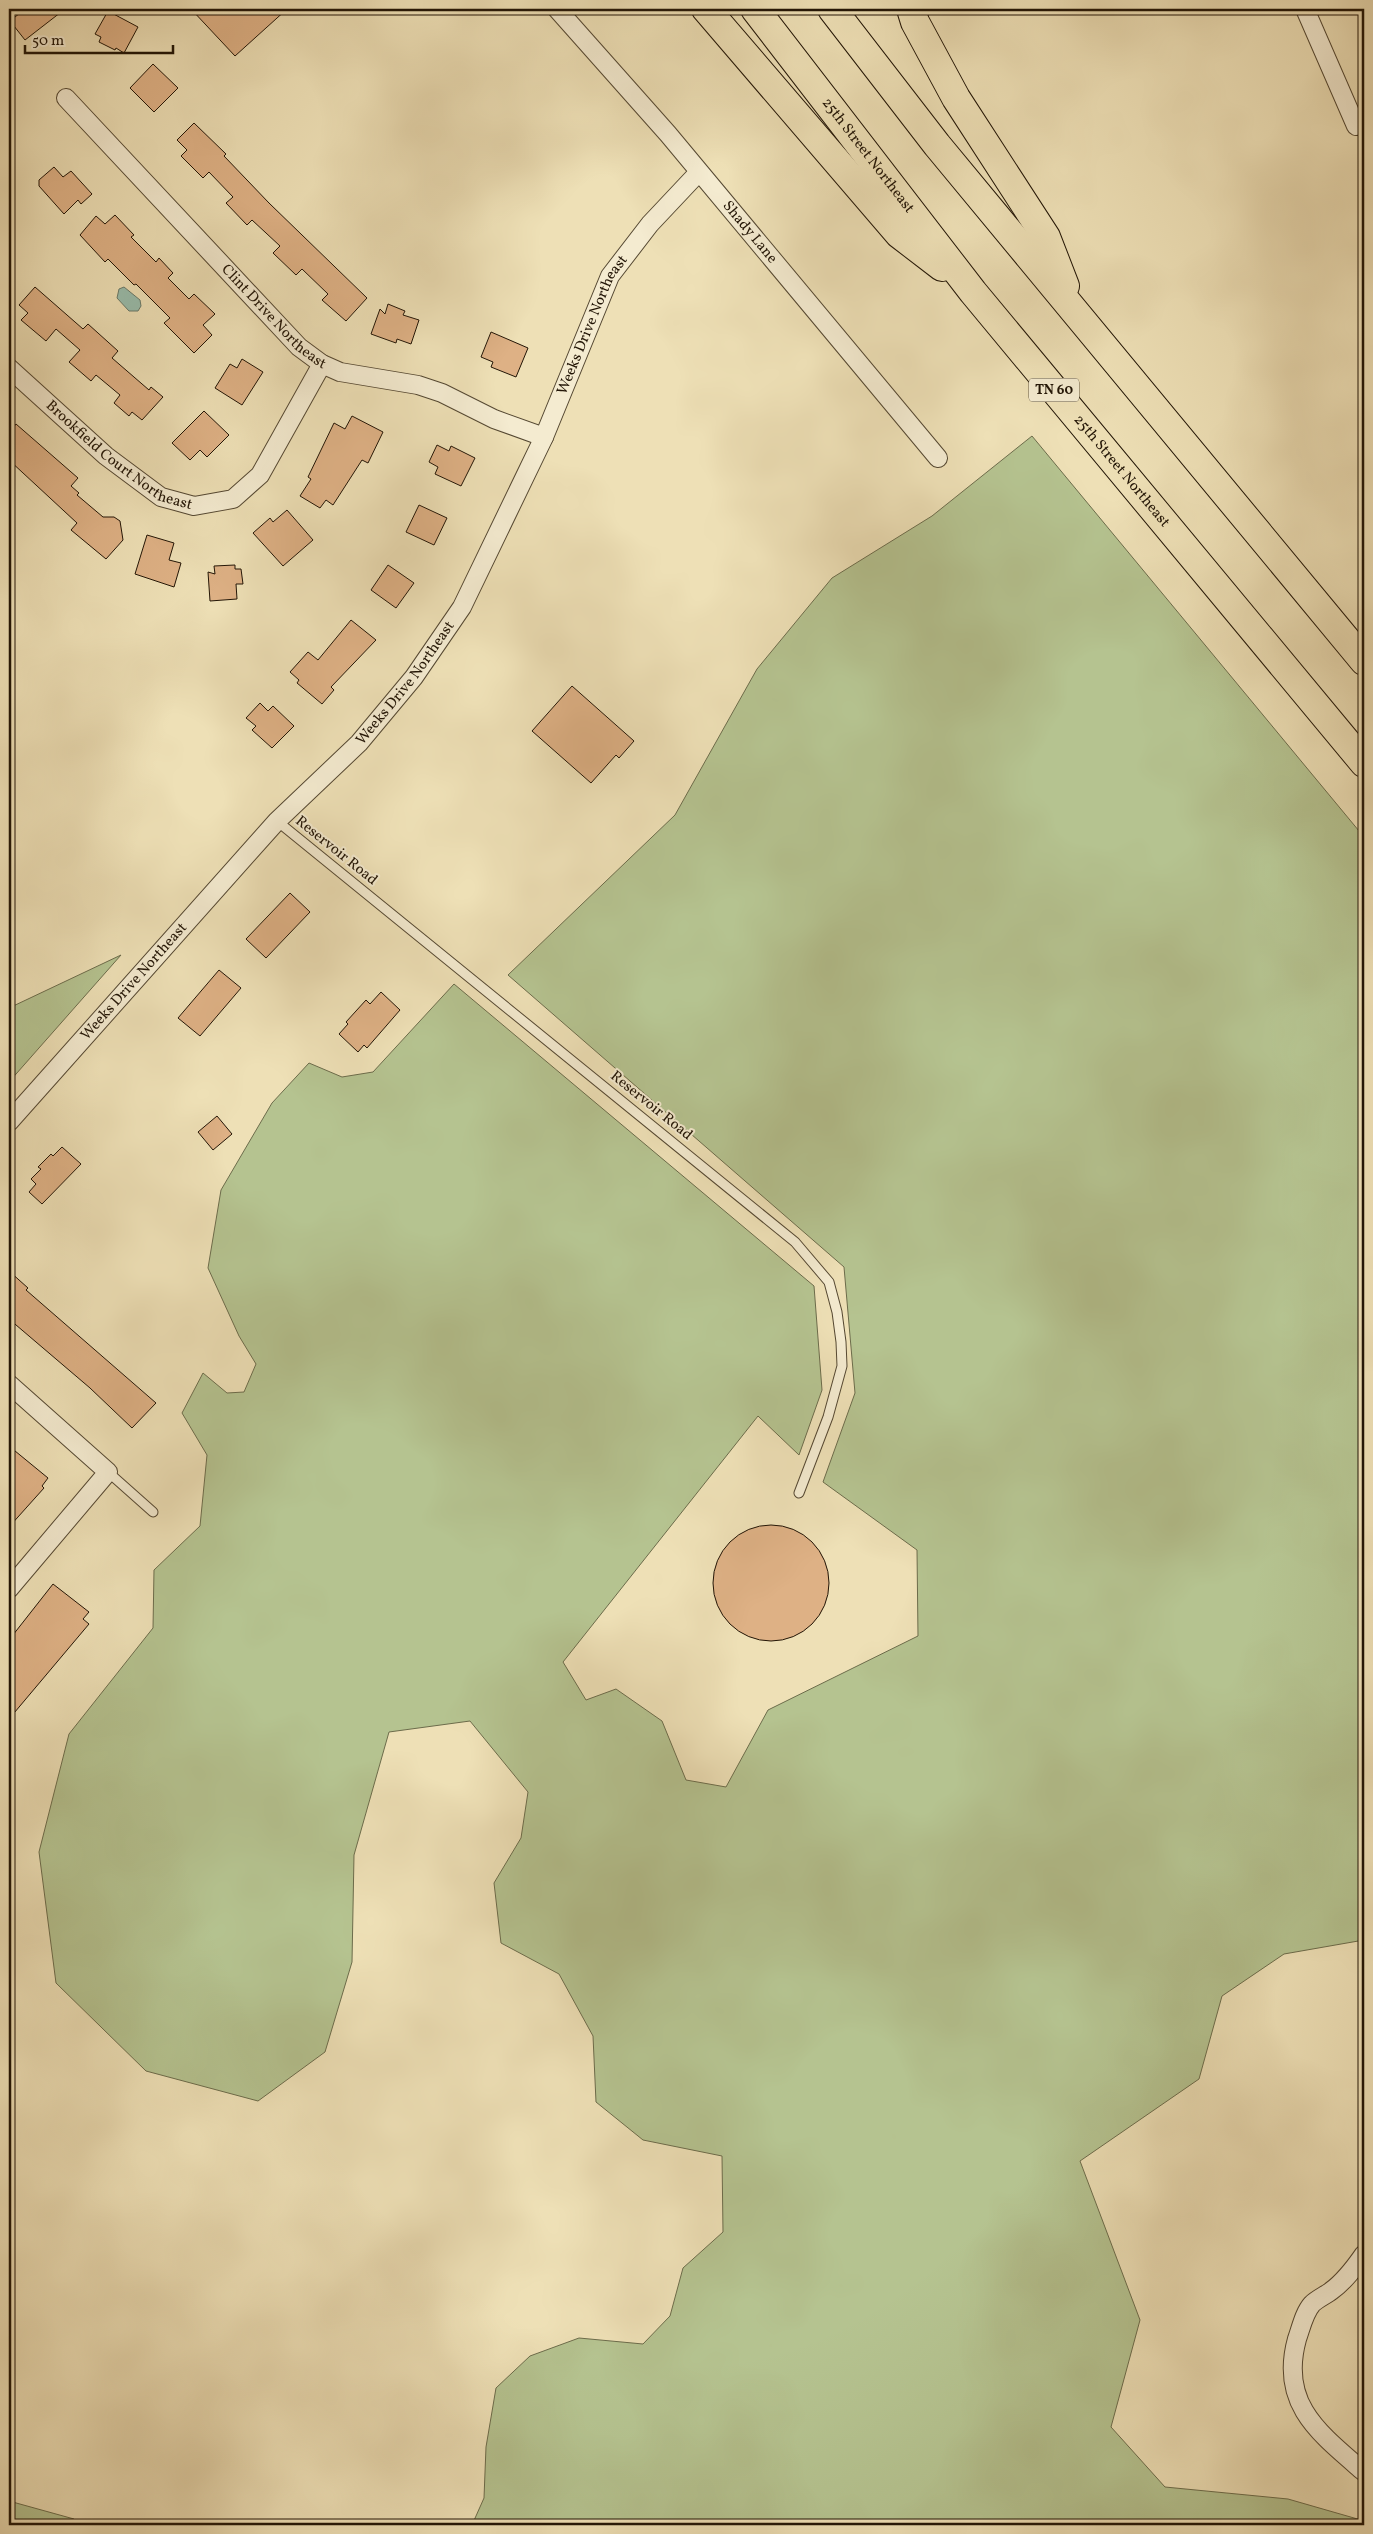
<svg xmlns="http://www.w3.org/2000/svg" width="1373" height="2534" viewBox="0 0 1373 2534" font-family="Vollkorn,serif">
<rect width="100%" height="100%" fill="#eee0b6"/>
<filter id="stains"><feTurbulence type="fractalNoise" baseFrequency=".004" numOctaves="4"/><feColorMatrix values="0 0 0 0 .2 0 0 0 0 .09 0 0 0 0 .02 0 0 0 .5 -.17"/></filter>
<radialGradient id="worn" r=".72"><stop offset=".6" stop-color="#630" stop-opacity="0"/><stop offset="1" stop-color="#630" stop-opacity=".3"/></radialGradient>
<!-- green -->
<g fill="#b5c390" stroke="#6c6c4b">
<path d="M1032,436L1364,837V1940L1284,1954L1222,1996L1199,2079L1080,2161L1140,2320L1111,2427L1165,2487L1288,2499L1361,2520L1362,2525H472L484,2498L486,2447L496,2388L530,2356L579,2338L643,2344L670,2316L683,2268L723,2232L722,2156L643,2140L596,2102L593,2036L559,1974L501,1943L494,1883L521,1838L528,1792L470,1721L389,1732L354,1855L352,1962L325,2052L258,2101L146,2071L56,1983L39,1852L69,1734L153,1628L154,1570L200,1526L207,1455L182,1413L203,1373L227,1393L244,1392L256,1364L239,1336L208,1268L221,1190L272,1103L309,1063L342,1077L373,1072L454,984L814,1286L822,1390L799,1455L758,1416L563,1662L586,1700L616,1689L662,1721L686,1780L726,1787L768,1710L918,1636L917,1550L823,1482L855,1393L844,1267L508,975L675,815L757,669L832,578L932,516Z"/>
<path d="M121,955L9,1082V1008Z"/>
<path d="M9,2501L74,2519L79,2525H9Z"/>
</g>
<!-- water -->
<path fill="#99bdac" stroke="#697a6a" d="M124,287L140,300L141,306L138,311H129L117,298L119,289Z"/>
<!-- building -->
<g fill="#deb185" stroke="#221506">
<path d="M25,9H65L25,40L10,21Z"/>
<path d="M191,9H287L235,56Z"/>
<path d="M108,11L138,27L124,53L116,48L115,50L99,42L101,37L95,34Z"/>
<path d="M153,64L178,88L154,112L130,88Z"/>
<path d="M194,123L226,154L224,156L269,203L367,298L346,321L322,300L328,294L302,269L296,275L273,253L280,246L252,220L247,225L226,203L233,197L209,172L203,178L181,156L187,150L177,140Z"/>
<path d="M54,167L63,177L71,171L92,194L81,204L78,200L64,214L39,186V180Z"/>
<path d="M115,215L134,235L131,237L156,262L159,258L173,273L168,278L189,299L194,294L215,314L203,325L212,335L194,353L164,323L170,318L136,284L134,285L108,259L105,262L80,235L96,216L105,224Z"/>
<path d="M35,287L83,329L88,324L118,351L112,358L149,390L151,387L163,397L142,420L132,412L129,416L114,403L120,395L96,375L91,381L69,362L80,350L56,329L46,341L21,320L28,313L19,305Z"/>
<path d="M388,304L405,311L403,315L419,320L411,344L397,339L396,343L371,334L380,309L385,314Z"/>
<path d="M491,332L528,348L516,377L491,367L493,362L481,357Z"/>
<path d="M242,359L263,372L242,405L215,388L230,364L237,368Z"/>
<path d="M204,411L229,435L207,457L200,450L190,460L172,443Z"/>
<path d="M352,416L383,432L368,463L362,460L333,505L326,500L320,508L300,496L311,479L308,477L334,423L345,429Z"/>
<path d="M16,424L78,478L71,486L79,493L77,495L103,517H114L120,521L123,540L106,559L71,530L77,523L9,460V433Z"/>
<path d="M437,445L449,451L451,446L475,458L461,486L435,474L438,467L429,462Z"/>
<path d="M419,505L447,518L434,545L406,532Z"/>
<path d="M287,510L313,540L283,566L253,533L270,518L273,522Z"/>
<path d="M147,535L174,543L169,560L181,563L174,587L135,574Z"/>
<path d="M235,565V569H241L243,584H236L237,599L210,601L208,572L215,574L214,566Z"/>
<path d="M388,565L414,583L396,608L371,590Z"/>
<path d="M351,620L376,640L331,687L334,690L322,704L297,683L299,680L290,672L308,652L318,660Z"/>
<path d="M572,686L634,741L619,758L616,755L591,783L532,731Z"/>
<path d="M260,703L268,711L273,706L294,726L272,748L252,730L256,726L246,718Z"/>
<path d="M290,893L310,912L266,958L246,939Z"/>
<path d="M219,970L241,988L200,1036L178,1018Z"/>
<path d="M381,992L400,1010L367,1048L364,1045L358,1052L339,1034L348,1024L346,1022L366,1000L370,1004Z"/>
<path d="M217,1116L232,1134L213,1150L198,1132Z"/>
<path d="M62,1147L81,1164L42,1204L29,1192L36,1184L31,1179L41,1169L38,1167L51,1154L53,1156Z"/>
<path d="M9,1271L28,1288L26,1290L156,1403L132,1428L90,1388L9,1319Z"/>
<path d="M9,1446L48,1478L42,1486L44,1488L9,1527Z"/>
<circle cx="771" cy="1583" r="58"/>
<path d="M53,1584L89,1612L83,1619L89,1624L9,1719V1640Z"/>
</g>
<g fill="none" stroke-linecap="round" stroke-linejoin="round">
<defs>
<g id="lane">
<path d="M277,821L795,1242L829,1282L837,1312L841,1342L842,1366L828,1417L799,1493"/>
<path d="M108,1472L153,1512"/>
</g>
<g id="street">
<path id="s1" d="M557,9L668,134L938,458"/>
<path d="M1305,9L1356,126"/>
<path id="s2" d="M66,98L299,347L322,364L340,372L418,385L442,393L494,419L544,437"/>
<path id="s3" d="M9,368L106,456L161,497L194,506L233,499L260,475L322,364"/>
<path id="s4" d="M9,1122L277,821L359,743L414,677L462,607L544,437L610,276L650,224L698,173"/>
<path d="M9,1384L108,1472L9,1589"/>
<path d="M1364,2254C1355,2267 1345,2281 1331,2291C1326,2295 1317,2299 1312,2304C1304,2313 1301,2328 1297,2339C1279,2404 1319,2433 1364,2472"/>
</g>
<g id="highway">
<path d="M706,9L899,234L942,267"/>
<path id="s5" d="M755,9L973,292L1364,763"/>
<path d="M832,9L937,145L1364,661"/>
<path d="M911,9L915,22L956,98L1046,237L1065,286"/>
</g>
</defs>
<!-- lane casing -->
<use href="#lane" stroke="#554832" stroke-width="11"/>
<!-- street casing -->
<use href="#street" stroke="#554832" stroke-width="20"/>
<!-- highway casing -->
<use href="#highway" stroke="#221506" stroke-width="30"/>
<!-- lane -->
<use href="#lane" stroke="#f4ebd0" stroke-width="9"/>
<!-- street -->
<use href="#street" stroke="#f4ebd0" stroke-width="18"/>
<!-- highway -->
<use href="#highway" stroke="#eee0b6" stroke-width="28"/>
</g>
<g text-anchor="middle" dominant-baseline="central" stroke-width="4" stroke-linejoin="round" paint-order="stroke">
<!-- shield labels -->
<rect fill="#f4ebd0" stroke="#615543" stroke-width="1" x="1029" y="378.5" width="50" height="23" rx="4"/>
<g font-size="14" font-weight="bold" fill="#221506">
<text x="1054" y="390">TN 60</text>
</g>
<!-- street labels -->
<g font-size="15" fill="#221506" stroke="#f4ebd0">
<text stroke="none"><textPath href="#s5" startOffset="185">25th Street Northeast</textPath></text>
<text stroke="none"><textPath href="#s1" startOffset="295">Shady Lane</textPath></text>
<text stroke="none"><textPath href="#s2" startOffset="302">Clint Drive Northeast</textPath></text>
<text stroke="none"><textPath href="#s4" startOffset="998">Weeks Drive Northeast</textPath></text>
<text stroke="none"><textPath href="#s3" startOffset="142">Brookfield Court Northeast</textPath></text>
<text stroke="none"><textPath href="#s5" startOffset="590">25th Street Northeast</textPath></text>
<text stroke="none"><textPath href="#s4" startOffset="592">Weeks Drive Northeast</textPath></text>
<text transform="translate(336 851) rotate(39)">Reservoir Road</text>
<text stroke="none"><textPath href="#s4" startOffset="188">Weeks Drive Northeast</textPath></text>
<text transform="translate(651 1106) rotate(39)">Reservoir Road</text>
</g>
</g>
<!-- margin -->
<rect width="1373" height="2534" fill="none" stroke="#eee0b6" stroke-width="30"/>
<rect x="10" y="10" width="1353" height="2514" fill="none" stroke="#221506" stroke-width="2.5"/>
<rect x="15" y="15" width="1343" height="2504" fill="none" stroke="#221506"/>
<!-- scale -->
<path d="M25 45v8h148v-8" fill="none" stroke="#221506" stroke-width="2.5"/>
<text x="32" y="45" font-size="15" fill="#221506" stroke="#f4ebd0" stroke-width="4" paint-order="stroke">50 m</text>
<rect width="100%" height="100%" filter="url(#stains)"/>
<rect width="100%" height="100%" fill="url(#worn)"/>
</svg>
